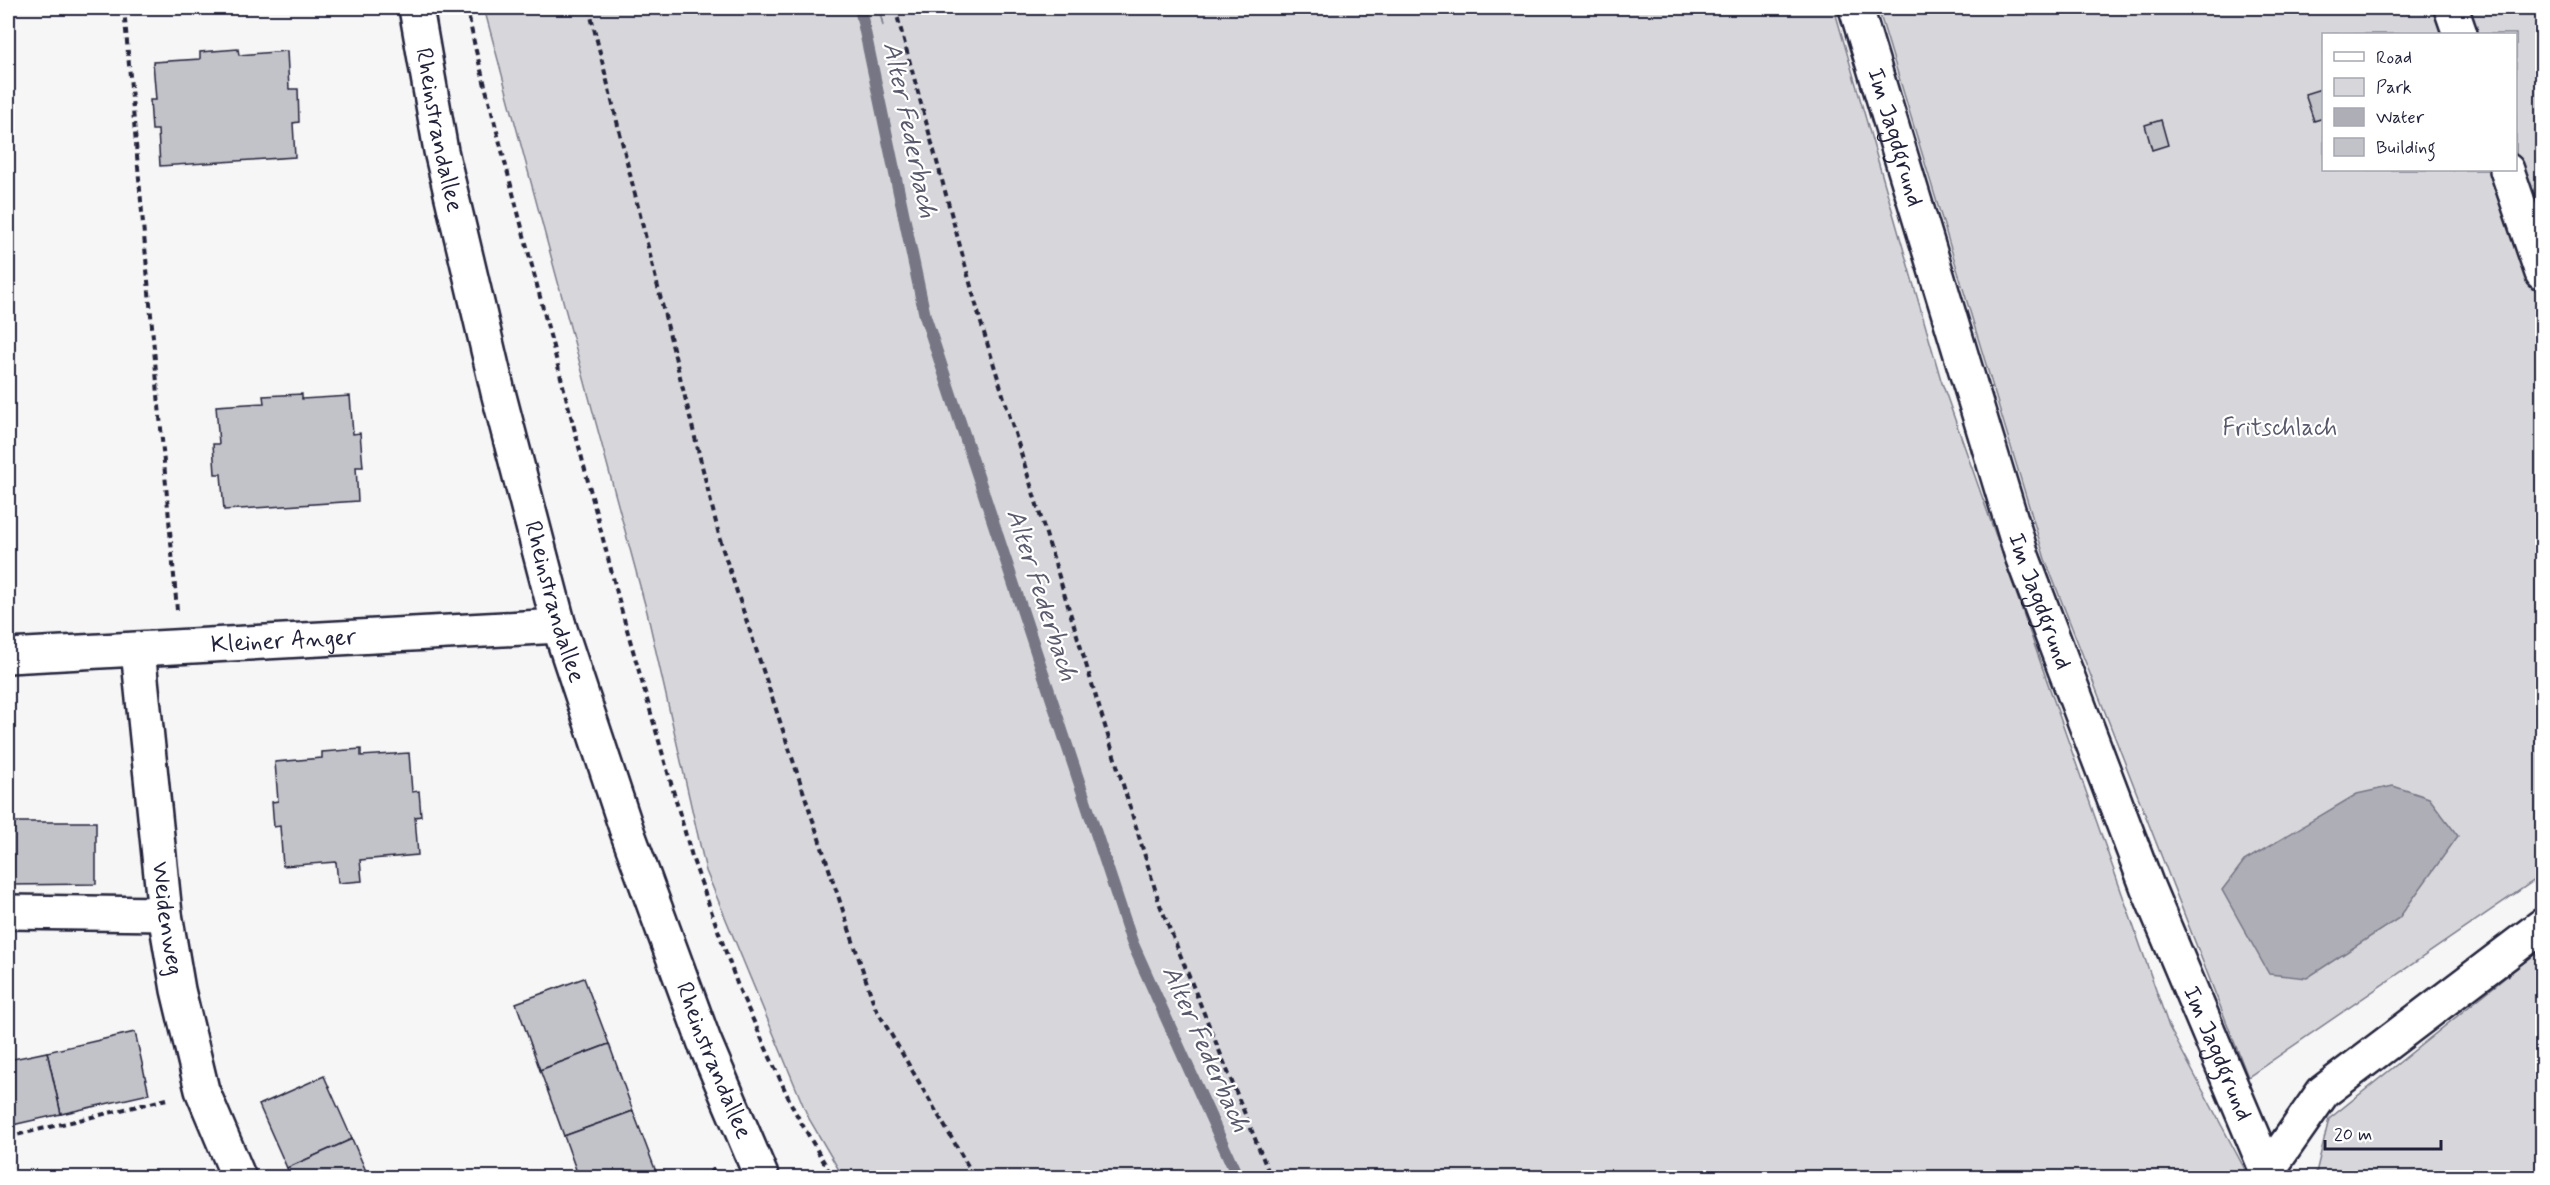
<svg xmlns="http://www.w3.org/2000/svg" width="2550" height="1185" viewBox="0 0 2550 1185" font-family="Mynerve,sans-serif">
<rect width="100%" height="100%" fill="#f6f6f7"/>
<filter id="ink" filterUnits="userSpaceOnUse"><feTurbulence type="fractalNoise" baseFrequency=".0167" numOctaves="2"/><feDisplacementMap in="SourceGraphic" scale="12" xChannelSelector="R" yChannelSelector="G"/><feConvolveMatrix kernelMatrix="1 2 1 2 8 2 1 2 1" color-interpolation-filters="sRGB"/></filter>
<g filter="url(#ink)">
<!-- green -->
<g fill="#d7d7db" stroke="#7c7c8b" stroke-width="1.5" fill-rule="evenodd">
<path d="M484,8H879L883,26L880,8H1834L1941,380L2169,1027L2249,1177H843L808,1117L706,871L647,612Z"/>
<path d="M1878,8H2542V875L2248,1077L2045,559ZM2324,34H2516V170H2324Z"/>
<path d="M2542,948V1177H2315L2329,1119Z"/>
</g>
<!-- water -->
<path fill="#aeaeb7" stroke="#767685" stroke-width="1.5" d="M2393,786L2429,798L2458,836L2399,918L2307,978L2269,974L2222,890L2244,861L2357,794Z"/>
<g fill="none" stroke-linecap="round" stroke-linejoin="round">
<!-- stream -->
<path stroke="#767685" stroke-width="12" d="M860,8L925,316L1132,942L1238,1178"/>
</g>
<!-- building -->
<g fill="#c2c2c9" stroke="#22223b" stroke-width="1.5">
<path d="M238,49L239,55L287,51L289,89H298L299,122L293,123L295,157L160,166L158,130H152L150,100H156L153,62L200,59V52Z"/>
<path d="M2324,88V118L2314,121L2305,94Z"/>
<path d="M2161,120L2168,145L2152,150L2145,125Z"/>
<path d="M302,394V399L350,396L353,434L360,433L363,467H356L358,501L224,510L221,474H215L213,444H219L216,406L264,403L263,396Z"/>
<path d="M361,749V756L409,753L412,792L419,791L421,816L415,817L418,855L360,860L362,881L338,883L336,862L283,866L280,826L274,827L272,802L278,801L275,762L322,758V752Z"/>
<path d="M8,822H96V884L8,885Z"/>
<path d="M584,978L609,1044L540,1070L516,1003Z"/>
<path d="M135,1032L149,1094L61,1114L47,1052Z"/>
<path d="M609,1044L633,1111L564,1136L540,1070Z"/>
<path d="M47,1052L61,1114L8,1126V1060Z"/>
<path d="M324,1076L352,1139L287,1168L259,1105Z"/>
<path d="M633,1111L658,1177L579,1178L564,1136Z"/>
<path d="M352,1139L369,1178H292L287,1168Z"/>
</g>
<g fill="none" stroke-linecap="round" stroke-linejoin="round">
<defs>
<g id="minor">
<path id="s1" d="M416,8L441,151L498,392L559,626L628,834L704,1041L762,1178"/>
<path id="s2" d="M1856,8L2022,556L2147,886L2270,1178"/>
<path d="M2451,8L2460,34"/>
<path d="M2507,170L2542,273"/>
<path id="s3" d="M138,650L165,914L178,990L202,1090L239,1178"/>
<path id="s4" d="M8,656L559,626"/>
<path d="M8,912L165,914"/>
<path d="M2267,1172L2323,1092L2542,926"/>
</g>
</defs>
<!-- minor casing -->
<use href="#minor" stroke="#22223b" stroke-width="38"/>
<!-- path -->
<g stroke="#22223b" stroke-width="4" stroke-dasharray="6 4.5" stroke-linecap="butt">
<path d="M124,8L177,610"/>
<path d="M467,8L475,47L622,612L693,860L739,989L794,1110L833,1178"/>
<path d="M589,8L722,547L875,1007L975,1178"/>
<path d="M895,8L981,323L1160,905L1271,1178"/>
<path d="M8,1137L167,1099"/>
<path d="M701,1178L718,1167"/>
</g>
<!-- minor -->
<use href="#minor" stroke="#fff" stroke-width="33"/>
</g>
</g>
<g text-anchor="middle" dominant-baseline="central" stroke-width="4.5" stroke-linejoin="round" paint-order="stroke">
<!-- street labels -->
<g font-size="24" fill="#22223b" stroke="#fff">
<text stroke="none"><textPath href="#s1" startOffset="124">Rheinstrandallee</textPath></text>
<text stroke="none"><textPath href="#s2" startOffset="135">Im Jagdgrund</textPath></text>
<text stroke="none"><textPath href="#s2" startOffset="621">Im Jagdgrund</textPath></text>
<text stroke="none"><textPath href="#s1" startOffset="610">Rheinstrandallee</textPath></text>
<text stroke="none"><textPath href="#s4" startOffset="276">Kleiner Anger</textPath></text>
<text stroke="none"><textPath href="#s3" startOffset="270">Weidenweg</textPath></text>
<text stroke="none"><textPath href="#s2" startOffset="1107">Im Jagdgrund</textPath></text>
<text stroke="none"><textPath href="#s1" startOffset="1096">Rheinstrandallee</textPath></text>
</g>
<!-- park labels -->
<g font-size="24" fill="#58586b" stroke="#fff">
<text x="2280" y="428">Fritschlach</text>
</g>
<!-- water labels -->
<g font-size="26" font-style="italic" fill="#5a5a6d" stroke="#fff">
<text transform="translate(909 130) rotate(78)">Alter Federbach</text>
<text transform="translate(1041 595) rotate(72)">Alter Federbach</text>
<text transform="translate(1205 1049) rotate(66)">Alter Federbach</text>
</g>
</g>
<!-- margin -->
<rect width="2550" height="1185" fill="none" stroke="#fff" stroke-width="30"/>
<rect x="15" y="15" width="2520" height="1155" fill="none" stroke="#22223b" stroke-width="2" filter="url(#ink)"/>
<!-- legend -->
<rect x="2322" y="33" width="195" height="138" fill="#ffffff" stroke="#a7a7b1" stroke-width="1.5"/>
<rect x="2334" y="52" width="30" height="9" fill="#ffffff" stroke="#a7a7b1" stroke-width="1.5"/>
<text x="2376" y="63" font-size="18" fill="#22223b">Road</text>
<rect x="2334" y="78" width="30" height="18" fill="#d7d7db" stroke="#a7a7b1" stroke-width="1.5"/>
<text x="2376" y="93" font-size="18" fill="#22223b">Park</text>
<rect x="2334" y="108" width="30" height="18" fill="#aeaeb7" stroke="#a7a7b1" stroke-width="1.5"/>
<text x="2376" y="123" font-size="18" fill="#22223b">Water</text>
<rect x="2334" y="138" width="30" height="18" fill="#c2c2c9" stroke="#a7a7b1" stroke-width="1.5"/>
<text x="2376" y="153" font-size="18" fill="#22223b">Building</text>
<!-- scale -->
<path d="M2325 1140v9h116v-9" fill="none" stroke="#22223b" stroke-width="3"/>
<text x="2334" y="1140" font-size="18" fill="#22223b" stroke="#ffffff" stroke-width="4.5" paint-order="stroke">20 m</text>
</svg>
